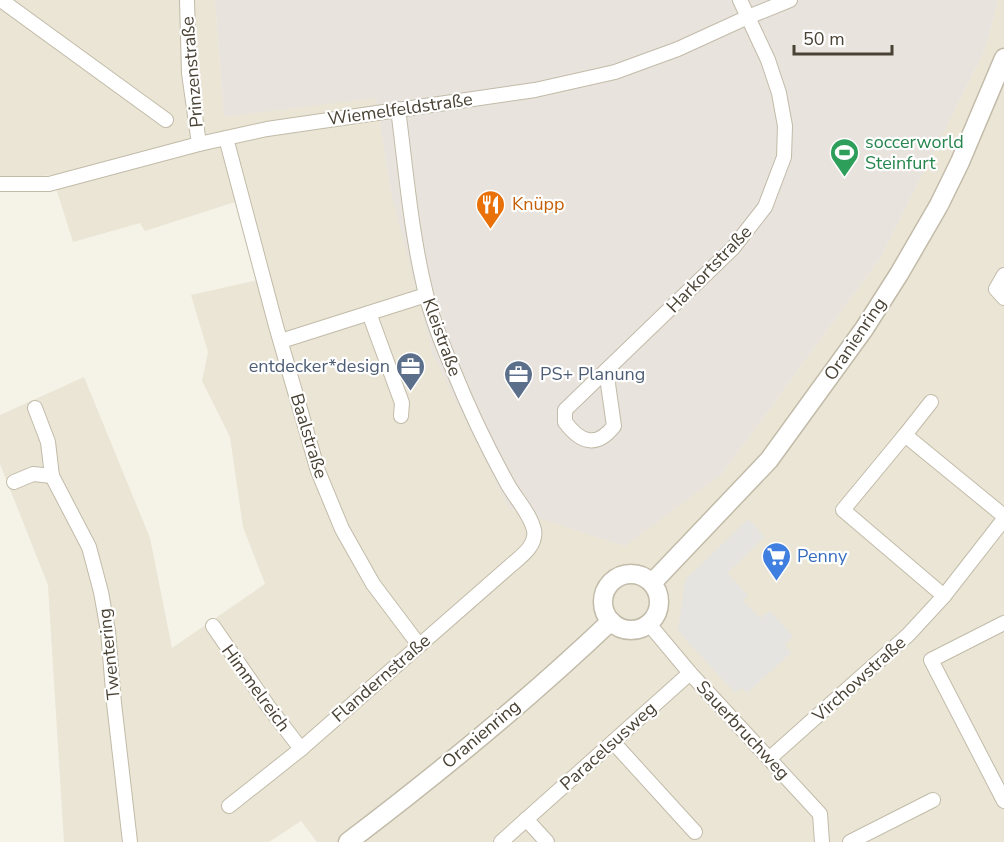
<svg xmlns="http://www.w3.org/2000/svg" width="1004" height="842" viewBox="0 0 1004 842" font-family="'Nunito Sans',sans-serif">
<rect width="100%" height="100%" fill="#f5f2e7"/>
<!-- residential -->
<path fill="#eae5d5" d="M0,0H215L224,117L376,97L391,193L509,509L558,524L722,474L881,257L985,50L998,0H1004V842H317L301,821L269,842H64L48,585L0,464V415L84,377L150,538L172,648L265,584L243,527L230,437L202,381L208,352L191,295L258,280L238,201L145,231L140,223L73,242L52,175L0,180Z"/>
<!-- industrial -->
<path fill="#e8e3dc" d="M215,0H998L985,50L881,257L722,474L625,546L509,509L433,355L391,193L376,98L224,117Z"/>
<!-- parking -->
<path fill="#e6e4e0" d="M748,519L765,537L727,573L748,595L743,601L760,618L770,611L793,636L785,645L791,653L747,693L742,688L735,693L678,631L685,580Z"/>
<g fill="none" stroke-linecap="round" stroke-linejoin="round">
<defs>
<g id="minor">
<path d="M1,0L166,120"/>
<path d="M187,0L189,73L199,144"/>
<path d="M226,138L276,326L318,471L342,529L373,584L419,645"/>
<path d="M0,184H49L199,144L267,129L535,90L615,72L678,49L748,17L790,0"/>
<path d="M1004,275L996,289L1004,298"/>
<path d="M369,313L402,403L401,416"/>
<path d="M281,341L426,295"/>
<path d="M610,368L608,384L614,426C596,449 580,442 565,422V410L733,248L765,207L784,157L785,126L779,93L768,60L740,0"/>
<path d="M35,408L48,442L52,476L89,547L101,592L108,631L114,703L130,842"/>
<path d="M905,435L931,402"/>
<path d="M14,482L33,474L52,476"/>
<path d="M944,596L843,510L905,435L1004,516"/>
<path d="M1004,623L931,660L1004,801"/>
<path d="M649,624L690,673L820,814L822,842"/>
<path d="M213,626L268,706L301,749"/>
<path d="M613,742L695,832"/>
<path d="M770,758L908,635L944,596L1004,519"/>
<path d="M229,806L301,749L510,566C520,557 537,546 534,530C530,513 515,498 507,483C486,445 468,407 452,367C442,344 432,318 426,294C411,234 406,170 398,109"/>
<path d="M526,819L547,842"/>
<path d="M501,842L690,673"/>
<path d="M850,842L933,800"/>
</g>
<g id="tertiary">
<circle cx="631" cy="602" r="28"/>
<path d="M652,583L769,460L864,329L899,274L939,205L960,162L1004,58"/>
<path d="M348,842C439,773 528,700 611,621"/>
</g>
</defs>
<!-- minor casing -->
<use href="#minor" stroke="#c2bba9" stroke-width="16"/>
<!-- tertiary casing -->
<use href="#tertiary" stroke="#c2bba9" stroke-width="21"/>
<!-- minor -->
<use href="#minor" stroke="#fff" stroke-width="14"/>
<!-- tertiary -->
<use href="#tertiary" stroke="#fff" stroke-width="18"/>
</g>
<!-- icons -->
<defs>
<symbol id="stadium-pin" viewBox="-11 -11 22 30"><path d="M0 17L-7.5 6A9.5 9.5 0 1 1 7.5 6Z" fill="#2e9e5b" stroke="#fff"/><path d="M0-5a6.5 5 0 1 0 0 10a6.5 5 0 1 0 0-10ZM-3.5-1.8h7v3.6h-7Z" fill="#fff"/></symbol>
<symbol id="restaurant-pin" viewBox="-11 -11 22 30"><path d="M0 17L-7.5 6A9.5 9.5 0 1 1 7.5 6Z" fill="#e8710a" stroke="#fff"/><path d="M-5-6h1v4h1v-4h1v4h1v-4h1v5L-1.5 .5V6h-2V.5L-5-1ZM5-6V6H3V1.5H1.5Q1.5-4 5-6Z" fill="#fff"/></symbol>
<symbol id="office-pin" viewBox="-11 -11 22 30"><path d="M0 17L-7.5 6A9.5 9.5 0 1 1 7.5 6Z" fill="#5c6f8a" stroke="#fff"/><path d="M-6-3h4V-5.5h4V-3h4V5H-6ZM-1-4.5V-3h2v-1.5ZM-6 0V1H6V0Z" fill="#fff"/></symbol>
<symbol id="supermarket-pin" viewBox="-11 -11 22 30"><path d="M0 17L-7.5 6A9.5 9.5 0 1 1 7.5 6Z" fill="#3f7fe0" stroke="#fff"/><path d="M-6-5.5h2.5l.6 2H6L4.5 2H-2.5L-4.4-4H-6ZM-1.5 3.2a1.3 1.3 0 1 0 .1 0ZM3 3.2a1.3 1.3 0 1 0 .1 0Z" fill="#fff"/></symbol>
</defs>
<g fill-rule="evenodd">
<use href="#stadium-pin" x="828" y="136" width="33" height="45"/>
<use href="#restaurant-pin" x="474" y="188" width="33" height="45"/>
<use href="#office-pin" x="394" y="350" width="33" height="45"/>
<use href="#office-pin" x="502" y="358" width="33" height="45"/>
<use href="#supermarket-pin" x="760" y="540" width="33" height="45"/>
</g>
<g text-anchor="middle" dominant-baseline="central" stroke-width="4.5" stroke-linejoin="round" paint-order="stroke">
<!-- street labels -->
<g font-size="18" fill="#4a4335" stroke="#fff">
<text transform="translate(192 72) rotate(-95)">Prinzenstraße</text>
<text transform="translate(400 109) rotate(-8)">Wiemelfeldstraße</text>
<text transform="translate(709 269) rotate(-46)">Harkortstraße</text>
<text transform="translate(442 337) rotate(70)">Kleistraße</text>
<text transform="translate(855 339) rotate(-56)">Oranienring</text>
<text transform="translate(309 436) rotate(73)">Baalstraße</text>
<text transform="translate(109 654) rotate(-96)">Twentering</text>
<text transform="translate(381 678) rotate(-41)">Flandernstraße</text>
<text transform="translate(859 679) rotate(-42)">Virchowstraße</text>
<text transform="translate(256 688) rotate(54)">Himmelreich</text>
<text transform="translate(743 730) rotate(47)">Sauerbruchweg</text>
<text transform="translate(481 734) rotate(-40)">Oranienring</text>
<text transform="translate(608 746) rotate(-42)">Paracelsusweg</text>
</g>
<!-- leisure labels -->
<g font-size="18" fill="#27864d" stroke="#fff" text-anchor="start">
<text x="865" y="142">soccerworld<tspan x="865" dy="21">Steinfurt</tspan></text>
</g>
<!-- food labels -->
<g font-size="18" fill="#c56008" stroke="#fff" text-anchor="start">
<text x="512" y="204">Knüpp</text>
</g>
<!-- service labels -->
<g font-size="18" fill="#4e5e75" stroke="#fff" text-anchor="end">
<text x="390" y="366">entdecker*design</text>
<text x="540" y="374" text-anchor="start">PS+ Planung</text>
</g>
<!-- shop labels -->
<g font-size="18" fill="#366cbe" stroke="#fff" text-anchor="start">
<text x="797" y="556">Penny</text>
</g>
</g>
<!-- scale -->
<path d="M794 45v9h98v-9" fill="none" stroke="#4a4335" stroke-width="3"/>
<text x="803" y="45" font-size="18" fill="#4a4335" stroke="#ffffff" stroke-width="4.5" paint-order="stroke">50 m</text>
</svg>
